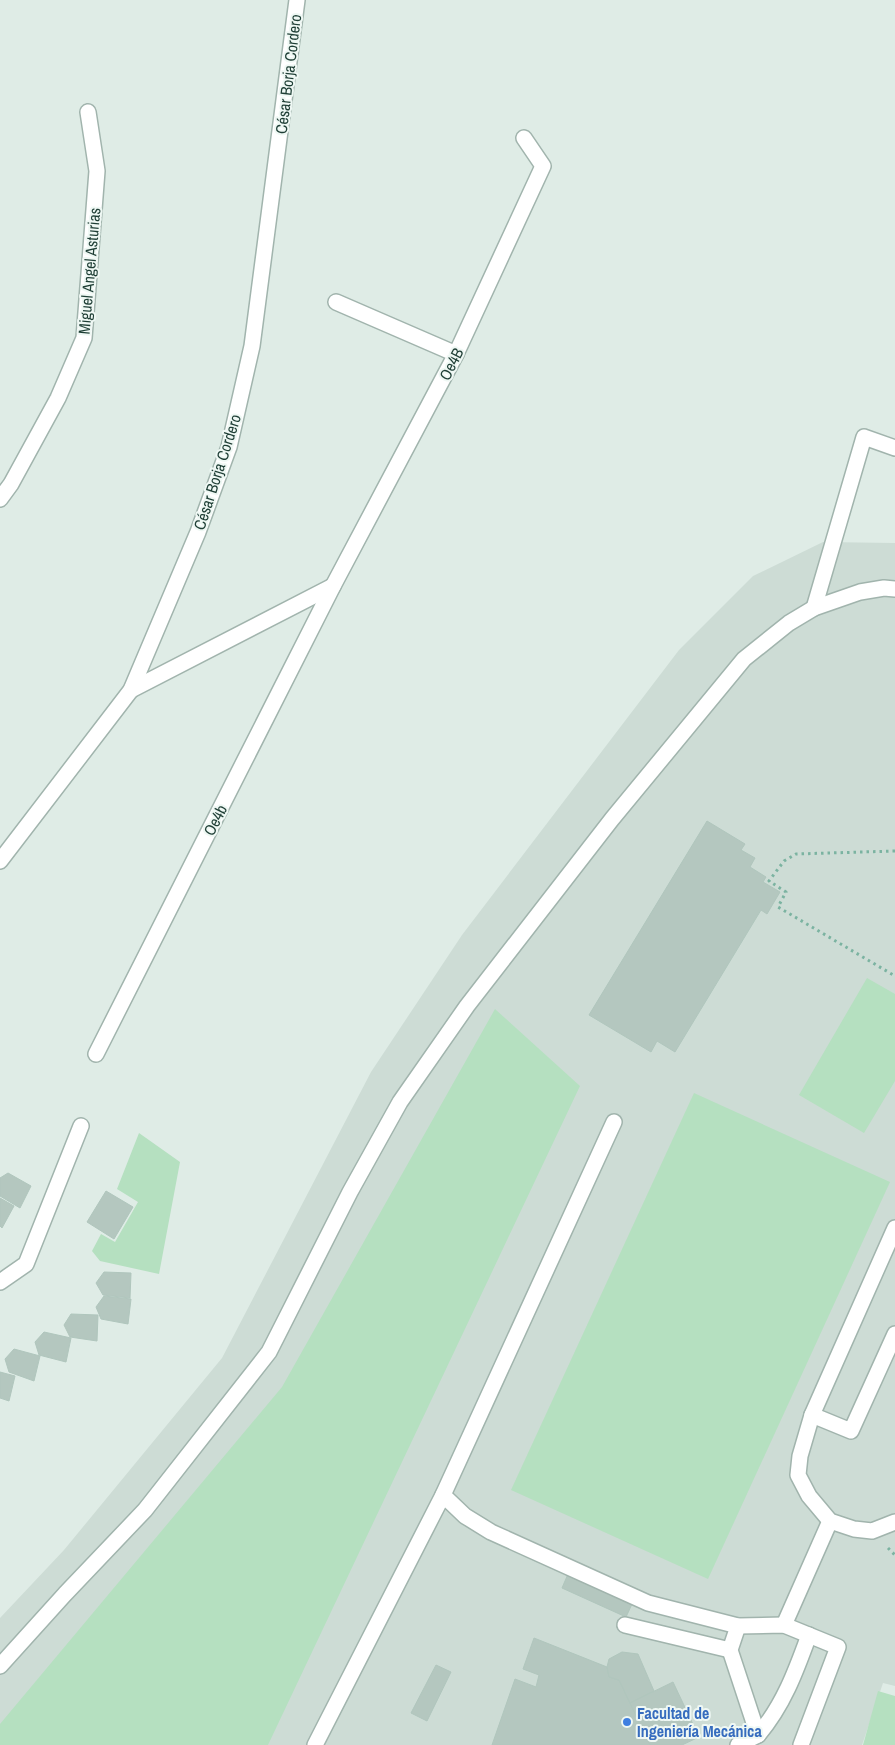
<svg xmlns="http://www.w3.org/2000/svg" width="895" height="1745" viewBox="0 0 895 1745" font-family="'Archivo Narrow',sans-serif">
<rect width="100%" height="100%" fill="#dfece6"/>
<!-- built -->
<path fill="#cddcd5" d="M823,542L895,543V1686L883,1683L862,1745H0V1618L64,1550L222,1358L371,1072L462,935L679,650L753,576Z"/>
<!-- green -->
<g fill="#b5e0c0">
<path d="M867,978L895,994V1081L864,1133L799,1095Z"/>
<path d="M495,1009L580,1086L268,1745H0V1724L282,1387Z"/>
<path d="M694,1093L890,1182L708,1579L511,1490Z"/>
<path d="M139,1133L180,1162L159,1274L100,1261L92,1251L101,1234L115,1242L138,1202L117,1189Z"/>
<path d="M878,1691L895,1696V1745H863Z"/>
</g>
<!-- building -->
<g fill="#b4c7bf" stroke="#b0c6bd">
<path d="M707,821L745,844L741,850L755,858L750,867L766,877L763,882L780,892L767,914L761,910L675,1052L657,1041L651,1052L589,1015Z"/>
<path d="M8,1173L31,1186L20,1208L0,1196V1178Z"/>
<path d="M106,1191L133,1207L114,1239L87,1222Z"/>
<path d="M0,1198L14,1206L2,1228L0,1226Z"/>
<path d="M104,1272L131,1273L130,1298L103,1295L96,1283Z"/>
<path d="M104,1296L131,1299L128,1324L101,1319L96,1307Z"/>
<path d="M71,1314L98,1315L97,1341L70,1337L64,1325Z"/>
<path d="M44,1332L71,1338L66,1362L39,1355L35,1342Z"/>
<path d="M14,1349L40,1356L34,1381L9,1372L5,1359Z"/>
<path d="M0,1372L15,1376L9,1401L0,1398Z"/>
<path d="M568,1574L632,1604L626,1617L562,1588Z"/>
<path d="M534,1638L607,1667L609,1677L619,1680L650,1745H492L515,1679L536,1687L539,1675L523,1669Z"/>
<path d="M622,1652L638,1654L654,1691L630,1703L619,1680L609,1677L607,1667L609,1659Z"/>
<path d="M436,1665L451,1672L427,1721L411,1713Z"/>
<path d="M673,1682L699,1737L682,1745H650L630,1703Z"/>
</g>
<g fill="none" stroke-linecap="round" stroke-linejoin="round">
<defs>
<g id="minor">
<path d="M336,302L456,354"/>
<path d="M0,499L11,484L58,398L84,338L97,171L88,112"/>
<path d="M814,608L864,437L895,448"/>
<path d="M131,690L333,586"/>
<path d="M0,861L131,690L198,532L229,447L252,346L297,0"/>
<path d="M96,1054L333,586L456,354L543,166L524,138"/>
<path d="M895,1228L812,1415L800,1456L798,1475L809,1496L830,1521L854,1529L872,1531L895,1522"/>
<path d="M0,1282L26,1264L81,1126"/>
<path d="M812,1415L851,1431L895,1334"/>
<path d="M443,1495L465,1516L491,1532L648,1603L738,1626L784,1625L838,1647L801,1745"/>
<path d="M625,1625L730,1650"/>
<path d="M784,1625L830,1521"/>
<path d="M738,1626L730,1650L758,1735L738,1745"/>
<path d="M0,1666L65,1594L145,1510L269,1352L350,1192L400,1102L467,1006L612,819L744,659L789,623L814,608L860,592L884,588L895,589"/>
<path d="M758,1735C783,1706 796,1671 809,1635"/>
<path d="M315,1745L443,1495L614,1122"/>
</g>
</defs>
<!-- minor casing -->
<use href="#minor" stroke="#a1b4ad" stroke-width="18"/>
<!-- path -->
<g stroke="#7bb3a1" stroke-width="3" stroke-dasharray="2.5 4" stroke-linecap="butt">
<path d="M895,851L796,854L784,861L769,881L786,892L778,907L895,976"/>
<path d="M888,1548L895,1555"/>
</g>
<!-- minor -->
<use href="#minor" stroke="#fff" stroke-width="15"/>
</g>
<!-- markers -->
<circle fill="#3f7fe0" stroke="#eff8f4" stroke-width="2" cx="627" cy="1722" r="5"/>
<g text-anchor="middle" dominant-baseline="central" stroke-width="4" stroke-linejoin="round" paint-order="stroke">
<!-- street labels -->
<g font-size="16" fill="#1e3e35" stroke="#eff8f4">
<text transform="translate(288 74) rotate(-83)">César Borja Cordero</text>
<text transform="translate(89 271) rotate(-85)">Miguel Angel Asturias</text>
<text transform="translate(451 364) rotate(-63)">Oe4B</text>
<text transform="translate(217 472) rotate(-72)">César Borja Cordero</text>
<text transform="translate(215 820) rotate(-63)">Oe4b</text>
</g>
<!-- shop labels -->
<g font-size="16" font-weight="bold" fill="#366cbe" stroke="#eff8f4" text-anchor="start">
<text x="637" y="1713">Facultad de<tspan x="637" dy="18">Ingeniería Mecánica</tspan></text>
</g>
</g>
</svg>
